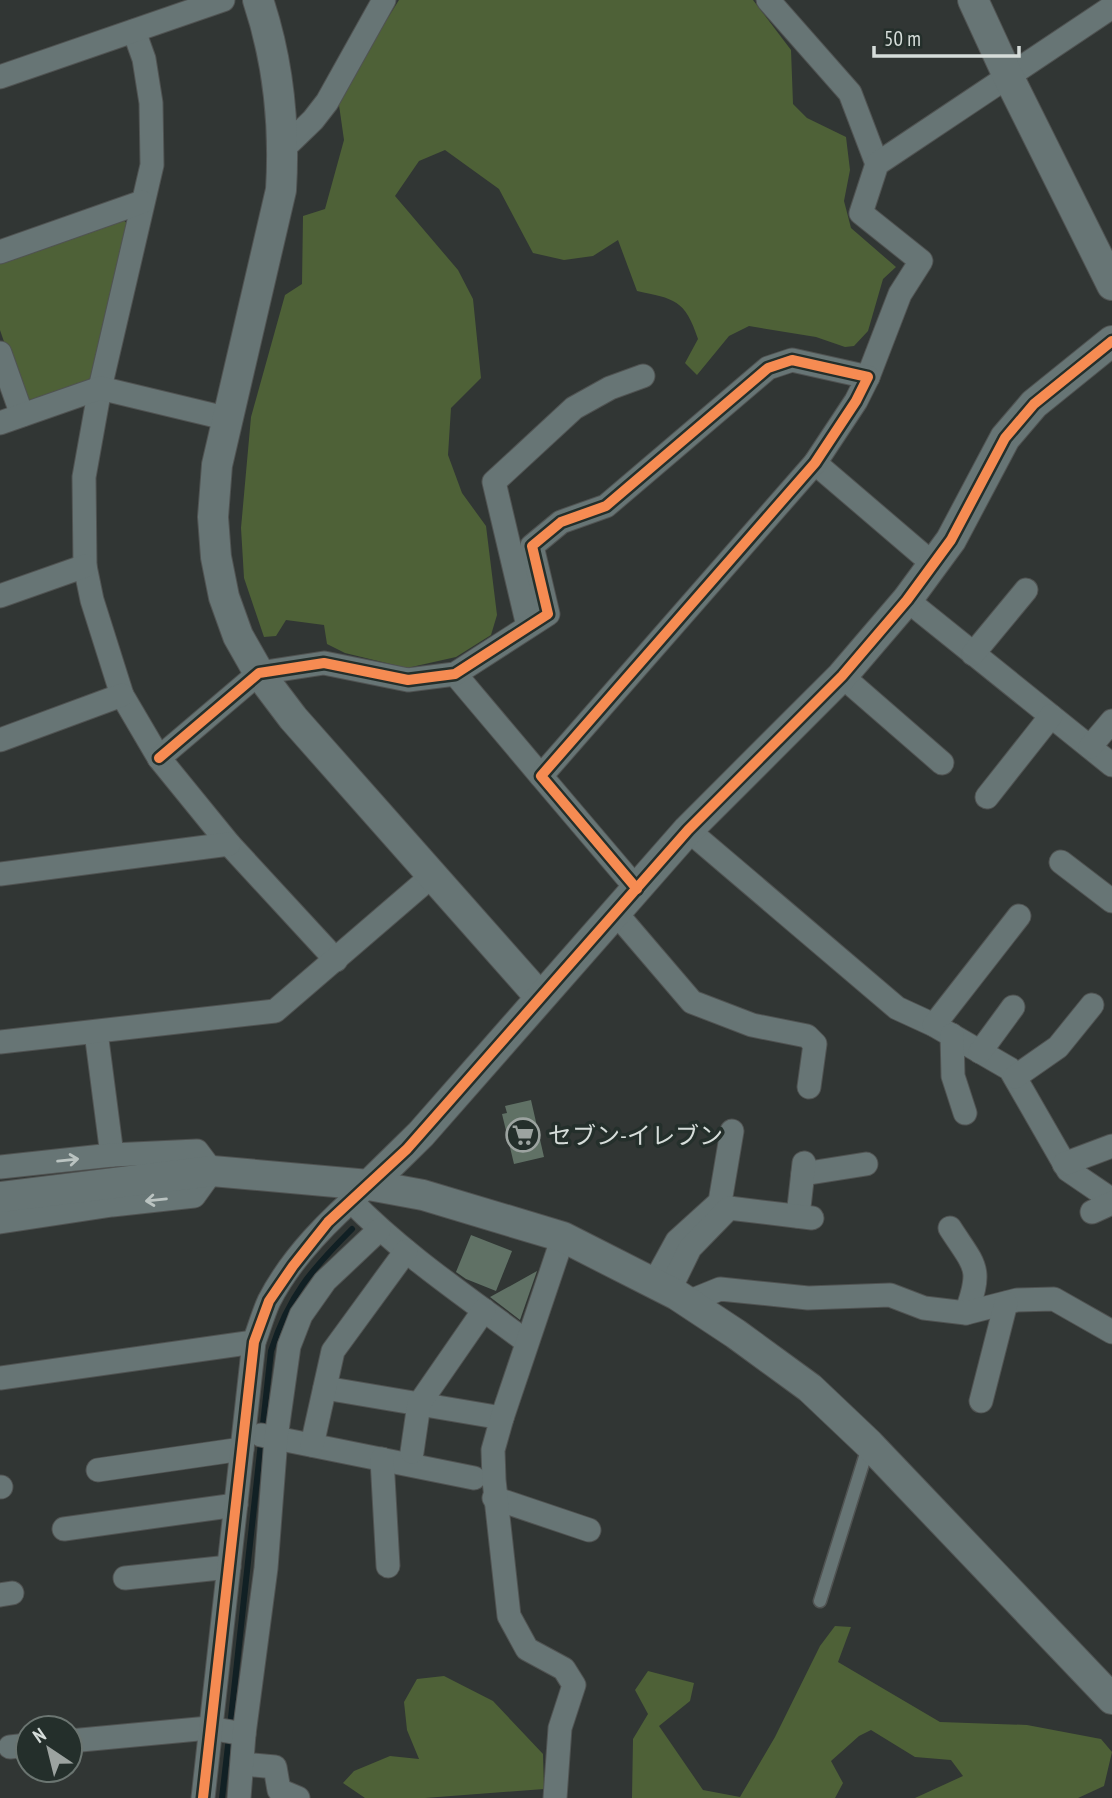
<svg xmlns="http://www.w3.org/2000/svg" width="1112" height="1798" viewBox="0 0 1112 1798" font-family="'PT Sans Narrow','Noto Sans JP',sans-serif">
<rect width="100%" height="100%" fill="#313634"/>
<!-- green -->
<g fill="#4e6137">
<path d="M399,0H753L791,50L793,104L807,118L846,137L850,170L844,201L851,228L896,267L883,279L868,331L854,346L845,347L816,337L749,326L729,336L697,375L685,363L698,339C685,299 674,299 637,291L618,240L593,256L564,260L533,253L499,189L445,150L419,161L395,196L458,270L473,299L481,378L451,408L448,455L462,493L486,526L497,615L491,635L456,657L407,668L345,653L327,644L324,625L286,620L276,636L264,637L244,578L241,528L251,417L285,295L302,284L303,216L325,209L344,140L338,98Z"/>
<path d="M121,218L130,226L95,376L88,384L35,402L23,397L0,330V260Z"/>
<path d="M835,1626L851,1627L838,1662L940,1722L1027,1725L1101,1739L1112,1752L1104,1786L1078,1798H915L963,1776L951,1760L915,1757L871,1730L859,1736L831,1761L843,1783L835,1798H632L633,1739L648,1714L635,1690L648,1671L694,1683L690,1701L659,1726L703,1790L740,1797L775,1737L820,1646Z"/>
<path d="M444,1676L493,1701L543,1754L544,1789L425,1798H365L343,1783L354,1771L390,1756L419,1759L407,1730L404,1702L417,1679Z"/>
</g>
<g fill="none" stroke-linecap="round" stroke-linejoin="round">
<!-- stream -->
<g stroke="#112024" stroke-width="6">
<path d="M230,1727L271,1351C289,1295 311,1270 352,1229"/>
<path d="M222,1798L229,1737"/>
</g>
</g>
<!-- building -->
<g fill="#607165">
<path d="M531,1100L544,1157L514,1164L502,1114L507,1113L505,1106Z"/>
<path d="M471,1235L512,1251L496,1291L466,1279L456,1272Z"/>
<path d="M537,1271L520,1320L490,1297L512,1285Z"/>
</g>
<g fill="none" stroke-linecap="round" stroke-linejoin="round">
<defs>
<path id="service" d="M820,1601L869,1444"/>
<g id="minor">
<path d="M768,0L850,93L877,164"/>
<path d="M134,31L144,59L151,103L152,165L100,388L84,477L85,566L92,600L122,695L159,758L229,844L336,960"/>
<path d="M0,77L223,0"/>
<path d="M283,149L313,120L327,102L384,0"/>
<path d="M0,252L142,202"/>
<path d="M0,353L22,415"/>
<path d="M868,377L900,294L921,261L861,213L877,164L1112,7"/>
<path d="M0,423L100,388L229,419"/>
<path d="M815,463L933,564"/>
<path d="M0,596L85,566"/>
<path d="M907,600L1112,765"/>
<path d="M528,626L494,482L574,408L610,388L643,376"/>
<path d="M973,654L1026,590"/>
<path d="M455,674L541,776"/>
<path d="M842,676L942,763"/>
<path d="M0,740L122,695"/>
<path d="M1090,747L1112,721"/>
<path d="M159,758L259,673L324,663L408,680L455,674L548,614L532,546L561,522L606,506L768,368L792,360L868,377L856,401L815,463L541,776L637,889"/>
<path d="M987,797L1051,716"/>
<path d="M688,830L897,1008L934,1025L1010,1069L1068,1170L1112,1200"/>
<path d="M1061,862L1112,901"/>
<path d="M0,874L229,844"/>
<path d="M615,912L692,1002L752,1025L807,1036L815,1044L809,1087"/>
<path d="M934,1025L1019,916"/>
<path d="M96,1032L112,1155"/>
<path d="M952,1035L953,1076L965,1113"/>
<path d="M0,1042L275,1011L433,875"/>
<path d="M980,1052L1013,1007"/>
<path d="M1015,1077L1058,1047L1092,1005"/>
<path d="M1064,1164L1112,1146"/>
<path d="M0,1167L112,1155L197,1151L212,1171L194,1196L112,1205L0,1222"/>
<path d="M803,1174L866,1164"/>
<path d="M351,1201C404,1255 467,1297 527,1342"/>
<path d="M1092,1212L1112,1203"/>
<path d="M798,1216L804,1163"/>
<path d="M950,1228C975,1267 983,1267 966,1313"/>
<path d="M654,1283L677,1241L720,1202L732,1131"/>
<path d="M669,1291L690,1248L729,1208L812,1218"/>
<path d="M688,1302L720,1289L808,1298L890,1295L924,1308L966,1313L1017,1300L1054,1299L1112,1332"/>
<path d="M0,1378L254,1342"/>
<path d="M325,1388L502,1418"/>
<path d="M981,1401L1006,1303"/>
<path d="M261,1435L474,1478"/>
<path d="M312,1445L333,1351L406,1251"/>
<path d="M412,1452L419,1404L484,1310"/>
<path d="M382,1459L388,1566"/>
<path d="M98,1470L242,1449"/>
<path d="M0,1487H1"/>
<path d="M494,1498L589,1530"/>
<path d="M64,1529L236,1505"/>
<path d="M125,1578L229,1567"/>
<path d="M0,1595L12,1593"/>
<path d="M70,1741L209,1728L244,1734"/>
<path d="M10,1747L28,1745"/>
<path d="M243,1764L275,1767L279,1790L298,1798"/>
<path d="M203,1798L254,1342C259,1329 263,1314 269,1301C292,1256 331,1218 369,1185"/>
<path d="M239,1798L244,1734L266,1568L276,1438L289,1346L301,1315L325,1281L379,1230"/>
<path d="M555,1798L560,1728L574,1685L564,1669L527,1649L509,1616L494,1480L493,1450L502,1418L563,1237"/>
</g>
<g id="tertiary">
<path d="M258,0C279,63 285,124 281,190L217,465L213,517L216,557L224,597L238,636L259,673L293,718L540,997"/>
<path d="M973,0L1008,76L1112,285"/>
<path d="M369,1185L421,1134L688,830L842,676L907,600L951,540L1005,438L1034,404L1112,341"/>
<path d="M0,1197L212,1171L369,1185L423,1195L563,1237L677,1295L736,1334L810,1388L869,1444L1112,1699"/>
</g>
</defs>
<!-- service casing -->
<use href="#service" stroke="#505352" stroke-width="15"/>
<!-- minor casing -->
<use href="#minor" stroke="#505352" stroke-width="25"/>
<!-- tertiary casing -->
<use href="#tertiary" stroke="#505352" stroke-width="32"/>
<!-- service -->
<use href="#service" stroke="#677575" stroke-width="12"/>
<!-- minor -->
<use href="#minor" stroke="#677575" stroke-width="23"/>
<!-- tertiary -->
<use href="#tertiary" stroke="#677575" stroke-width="30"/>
<defs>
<g id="cycleway">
<path d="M159,758L259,673L324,663L408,680L455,674L548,614L532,546L561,522L606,506L768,368L792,360L868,377L856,401L815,463L541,776L637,889"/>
<path d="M203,1798L254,1342L269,1301L293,1266L328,1222L407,1149L688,830L842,676L907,600L951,540L1005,438L1034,404L1112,341"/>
</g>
</defs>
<!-- cycleway casing -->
<use href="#cycleway" stroke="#242f2b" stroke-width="15"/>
<!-- cycleway -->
<use href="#cycleway" stroke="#f68b52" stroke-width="10"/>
</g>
<!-- one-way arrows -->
<defs><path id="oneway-shaft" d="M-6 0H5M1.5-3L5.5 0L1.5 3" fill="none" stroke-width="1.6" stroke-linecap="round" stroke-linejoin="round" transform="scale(1.75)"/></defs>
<g stroke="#bac3c1">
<use href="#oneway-shaft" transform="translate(68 1160) rotate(-6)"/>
<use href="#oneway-shaft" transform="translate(156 1200) rotate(174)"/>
</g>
<!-- icons -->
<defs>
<symbol id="supermarket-ring" viewBox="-11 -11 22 22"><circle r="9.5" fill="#242f2b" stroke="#9ca3a0" stroke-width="1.5"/><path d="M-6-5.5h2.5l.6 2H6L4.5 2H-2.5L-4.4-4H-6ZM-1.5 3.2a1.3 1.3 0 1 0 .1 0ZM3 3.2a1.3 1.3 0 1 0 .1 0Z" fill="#9ca3a0"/></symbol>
</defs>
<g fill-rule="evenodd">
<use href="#supermarket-ring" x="504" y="1116" width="38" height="38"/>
</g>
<g text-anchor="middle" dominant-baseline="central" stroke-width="7" stroke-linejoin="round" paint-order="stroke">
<!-- poi labels -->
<g font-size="24" fill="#d6ddda" stroke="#242f2b" text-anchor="start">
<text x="548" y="1135">セブン-イレブン</text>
</g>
</g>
<!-- north arrow -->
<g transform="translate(49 1749) rotate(325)"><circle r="33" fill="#242f2b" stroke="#6b7571" stroke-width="2"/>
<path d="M0-5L12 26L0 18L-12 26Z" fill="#9ca3a0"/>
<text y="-10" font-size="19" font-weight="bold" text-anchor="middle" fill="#d6ddda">N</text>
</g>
<!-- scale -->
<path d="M874 46v10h145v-10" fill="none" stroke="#d6ddda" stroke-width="3.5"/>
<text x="884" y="46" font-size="21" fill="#d6ddda" stroke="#242f2b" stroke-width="5" paint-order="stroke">50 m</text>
</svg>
